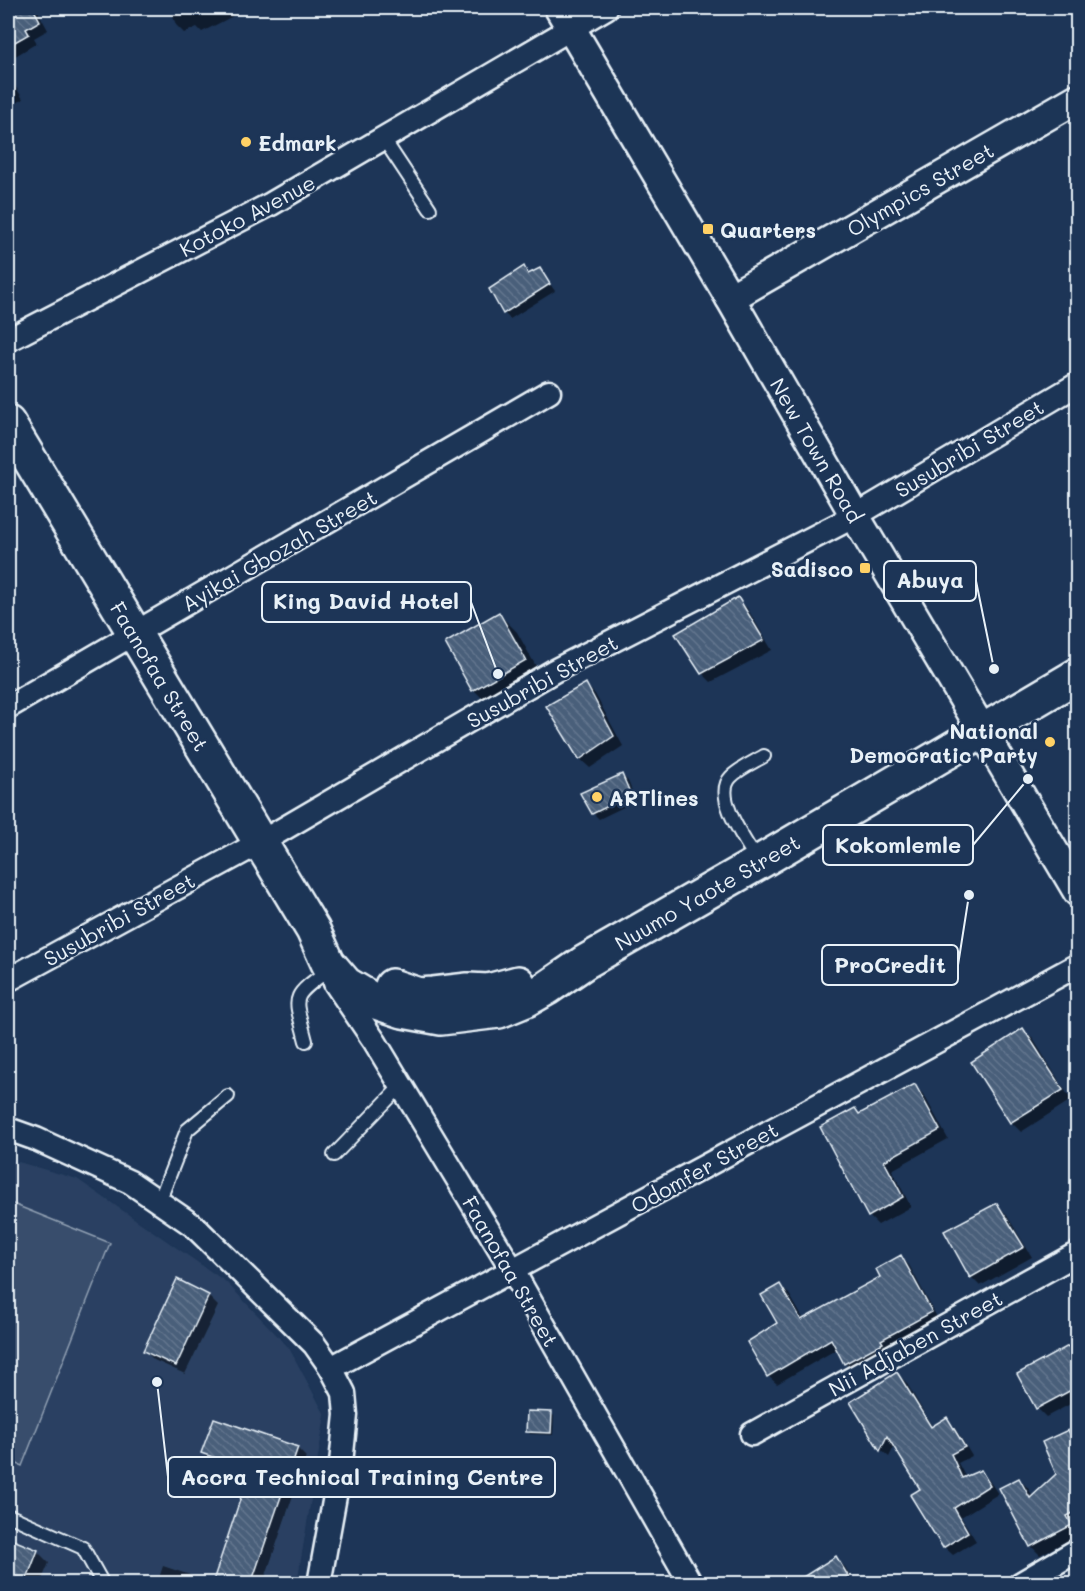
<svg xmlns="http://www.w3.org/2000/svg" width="1085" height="1591" viewBox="0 0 1085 1591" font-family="Mali,sans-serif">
<defs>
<pattern id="building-back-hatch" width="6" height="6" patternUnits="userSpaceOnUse" patternTransform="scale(1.5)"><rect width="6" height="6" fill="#495e7a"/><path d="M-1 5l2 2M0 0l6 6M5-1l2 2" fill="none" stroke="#63768e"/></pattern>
</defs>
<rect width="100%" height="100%" fill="#1d3557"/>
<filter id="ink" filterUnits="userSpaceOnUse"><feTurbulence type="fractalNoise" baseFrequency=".0167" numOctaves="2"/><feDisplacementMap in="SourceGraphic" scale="12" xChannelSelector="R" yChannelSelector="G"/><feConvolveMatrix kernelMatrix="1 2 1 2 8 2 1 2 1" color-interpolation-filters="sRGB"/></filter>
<g filter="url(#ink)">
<!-- built -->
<path fill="#2a4162" d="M8,1159L77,1179L226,1282L289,1348L325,1415L297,1583H8Z"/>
<!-- green -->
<path fill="#374d6c" stroke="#909fb2" stroke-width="1.5" d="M8,1202L110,1243L22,1466L8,1460Z"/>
<!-- shadow -->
<g fill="#0007">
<path d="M8,8H36L48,30L34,38L37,43L12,58L8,53Z"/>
<path d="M175,8H234L230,10L233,16L202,32L197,27L184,33L176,25L171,11Z"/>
<path d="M8,74L23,99L8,109Z"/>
<path d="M524,268L530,274L539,269L555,291L510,319L504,313Z"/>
<path d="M738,599L747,608L772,650L711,682L702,673Z"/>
<path d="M499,614L517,632L543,679L492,708L474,690L447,644Z"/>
<path d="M586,685L595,694L623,746L590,768L580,759Z"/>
<path d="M622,775L628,781L636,801L599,819L593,813Z"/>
<path d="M1023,1030L1033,1039L1071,1100L1021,1132L1011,1122L973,1062Z"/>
<path d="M915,1086L924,1095L948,1139L892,1170L911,1207L878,1225L869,1216L855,1110L860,1115Z"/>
<path d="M997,1204L1006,1214L1032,1257L980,1286L971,1277Z"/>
<path d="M901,1257L909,1265L939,1321L853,1372L845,1363L837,1349L777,1384L768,1376L779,1324L780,1286L789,1294L804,1320L882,1277Z"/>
<path d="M208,1296L218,1306L185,1374L154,1360L145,1351Z"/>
<path d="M1070,1347L1078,1355V1400L1046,1417L1037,1408Z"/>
<path d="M897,1374L906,1382L933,1428L946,1419L955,1428L972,1456L958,1463L966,1478L981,1472L989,1480L998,1494L961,1517L976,1541L953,1555L944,1547L922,1489L895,1445L889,1457L881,1450L852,1402Z"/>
<path d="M551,1413L554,1416L553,1435L530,1434L527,1431Z"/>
<path d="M1068,1432L1073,1437L1078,1435V1524L1075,1525L1078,1535L1040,1555L1031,1546L1019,1479L1028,1488L1033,1497L1058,1474Z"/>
<path d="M297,1448L306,1457L263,1584H157L163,1566L214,1583L250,1475L212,1462L203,1453Z"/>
<path d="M8,1537L37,1551L49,1563L40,1584H8Z"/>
<path d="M836,1558L845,1567L855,1584H795Z"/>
</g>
<!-- building -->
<g fill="url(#building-back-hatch)" stroke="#e8f1f8" stroke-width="1.5">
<path d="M8,8H33L40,21L26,29L29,34L8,46Z"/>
<path d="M524,266L528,274L540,268L550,284L503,314L489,289Z"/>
<path d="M738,597L764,640L701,674L675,634Z"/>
<path d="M499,612L526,660L472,691L445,643Z"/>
<path d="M586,683L614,736L579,760L546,706Z"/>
<path d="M622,774L631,795L592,814L580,793Z"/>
<path d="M1023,1028L1063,1090L1010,1123L971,1062Z"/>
<path d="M915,1084L940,1130L884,1161L903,1197L868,1217L820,1127L855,1108L859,1114Z"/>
<path d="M997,1203L1024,1247L970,1278L944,1231Z"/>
<path d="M901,1255L932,1312L881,1340L883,1343L844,1364L831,1339L767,1377L747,1342L777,1323L761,1295L780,1284L801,1320L880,1277L876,1269Z"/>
<path d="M177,1279L209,1295L176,1366L143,1351Z"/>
<path d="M1070,1345L1077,1359V1387L1036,1409L1017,1374Z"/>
<path d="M897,1372L931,1427L947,1417L965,1447L951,1454L962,1478L981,1470L990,1485L954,1508L968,1532L943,1548L910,1495L920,1489L887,1436L880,1451L850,1402Z"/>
<path d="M527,1411L552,1412L551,1433L526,1432Z"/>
<path d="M214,1418L298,1447L251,1584H212L250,1470L201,1453Z"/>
<path d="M1068,1430L1071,1436L1077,1433V1511L1067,1516L1072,1525L1030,1547L999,1488L1019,1478L1030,1498L1056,1474L1042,1442Z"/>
<path d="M8,1538L38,1550L25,1584H8Z"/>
<path d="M836,1556L853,1584H792Z"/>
</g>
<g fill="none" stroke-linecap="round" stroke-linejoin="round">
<defs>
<g id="service">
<path d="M383,138L430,209"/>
<path d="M758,862C747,843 712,796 731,777C740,768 754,762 764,756"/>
<path d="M306,1041C295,996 288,1000 327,971"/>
<path d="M334,1155L401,1086"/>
<path d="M159,1202L187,1130L228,1096"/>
<path d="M8,1515L83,1548L103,1584"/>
</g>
<g id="minor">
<path d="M8,340L271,204L606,8"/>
<path d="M8,707L549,392"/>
<path d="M8,980L261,842L554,671L855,516L1078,384"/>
<path d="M335,983L375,1042L513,1271L691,1584"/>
<path d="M8,1129L36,1139L130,1182L194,1226L314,1344L331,1368L344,1393L346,1415L341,1463L319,1584"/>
<path d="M331,1368L1078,965"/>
<path d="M752,1434L1078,1253"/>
<path d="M1020,1584L1078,1550"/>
</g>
<g id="tertiary">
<path d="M559,8L730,298L855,516L1078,892"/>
<path d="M730,298L1078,98"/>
</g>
<g id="secondary">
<path d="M8,423L313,930L328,963L346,984L376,1002L403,1011L441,1018L499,1011L526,1000L547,988L585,962L758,863L1078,675"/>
<path d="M392,986L419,995L433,994L468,990L488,991L518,983"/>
</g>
</defs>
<!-- service casing -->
<use href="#service" stroke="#e8f1f8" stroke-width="16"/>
<!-- minor casing -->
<use href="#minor" stroke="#e8f1f8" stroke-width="27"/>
<!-- tertiary casing -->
<use href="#tertiary" stroke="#e8f1f8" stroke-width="33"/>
<!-- secondary casing -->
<use href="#secondary" stroke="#e8f1f8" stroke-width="38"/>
<!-- service -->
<use href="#service" stroke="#1d3557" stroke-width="12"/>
<!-- minor -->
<use href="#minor" stroke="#1d3557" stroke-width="22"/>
<!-- tertiary -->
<use href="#tertiary" stroke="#1d3557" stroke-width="28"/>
<!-- secondary -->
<use href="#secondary" stroke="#1d3557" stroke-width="33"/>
</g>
</g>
<!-- markers -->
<g fill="#ffd166" stroke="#1d3557" stroke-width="2">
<circle cx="246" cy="142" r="6"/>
<rect x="702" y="223" width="12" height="12" rx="3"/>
<rect x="859" y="562" width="12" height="12" rx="3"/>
<circle cx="1050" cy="742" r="6"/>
<circle cx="597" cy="797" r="6"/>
</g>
<g text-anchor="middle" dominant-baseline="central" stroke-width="5" stroke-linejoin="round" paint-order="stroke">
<!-- poi labels -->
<g font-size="21" font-weight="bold" fill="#e8f1f8" stroke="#1d3557" text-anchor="start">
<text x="258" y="142">Edmark</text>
<text x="720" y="229">Quarters</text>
<text x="853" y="568" text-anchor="end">Sadisco</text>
<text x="1038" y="730" text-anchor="end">National<tspan x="1038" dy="24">Democratic Party</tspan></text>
<text x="609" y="797">ARTlines</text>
</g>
<!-- street labels -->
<g font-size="21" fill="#e8f1f8" stroke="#1d3557">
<text transform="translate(920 189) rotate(-30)">Olympics Street</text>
<text transform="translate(247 215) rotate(-28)">Kotoko Avenue</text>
<text transform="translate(969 448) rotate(-31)">Susubribi Street</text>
<text transform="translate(817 450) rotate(60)">New Town Road</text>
<text transform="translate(279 550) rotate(-30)">Ayikai Gbozah Street</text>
<text transform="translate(160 676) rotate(59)">Faanofaa Street</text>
<text transform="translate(542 681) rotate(-29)">Susubribi Street</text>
<text transform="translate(707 892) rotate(-30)">Nuumo Yaote Street</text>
<text transform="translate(119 919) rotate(-29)">Susubribi Street</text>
<text transform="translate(704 1167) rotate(-29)">Odomfer Street</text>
<text transform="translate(511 1271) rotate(60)">Faanofaa Street</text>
<text transform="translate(915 1343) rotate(-29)">Nii Adjaben Street</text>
</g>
</g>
<!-- callouts -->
<path fill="none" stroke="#e8f1f8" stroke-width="2" d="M994 669L976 581M498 674L471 602M1028 779L973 845M969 895L958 965M157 1382L168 1477"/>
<g fill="#e8f1f8" stroke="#1d3557" stroke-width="2">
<circle cx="994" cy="669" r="6"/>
<circle cx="498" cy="674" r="6"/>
<circle cx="1028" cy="779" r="6"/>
<circle cx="969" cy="895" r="6"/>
<circle cx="157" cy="1382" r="6"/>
</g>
<g fill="#1d3557" stroke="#e8f1f8" stroke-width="2">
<rect x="884" y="561" width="92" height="40" rx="6"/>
<rect x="262" y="582" width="209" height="40" rx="6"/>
<rect x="823" y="825" width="150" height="40" rx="6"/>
<rect x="822" y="945" width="136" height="40" rx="6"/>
<rect x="168" y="1457" width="387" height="40" rx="6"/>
</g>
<g font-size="22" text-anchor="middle" font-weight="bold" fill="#e8f1f8">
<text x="930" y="588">Abuya</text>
<text x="366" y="609">King David Hotel</text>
<text x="898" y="853">Kokomlemle</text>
<text x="890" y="973">ProCredit</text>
<text x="362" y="1485">Accra Technical Training Centre</text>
</g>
<!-- margin -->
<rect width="1085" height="1591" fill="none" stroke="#1d3557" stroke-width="30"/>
<rect x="15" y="15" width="1055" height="1561" fill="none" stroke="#e8f1f8" stroke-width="2" filter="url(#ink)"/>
</svg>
